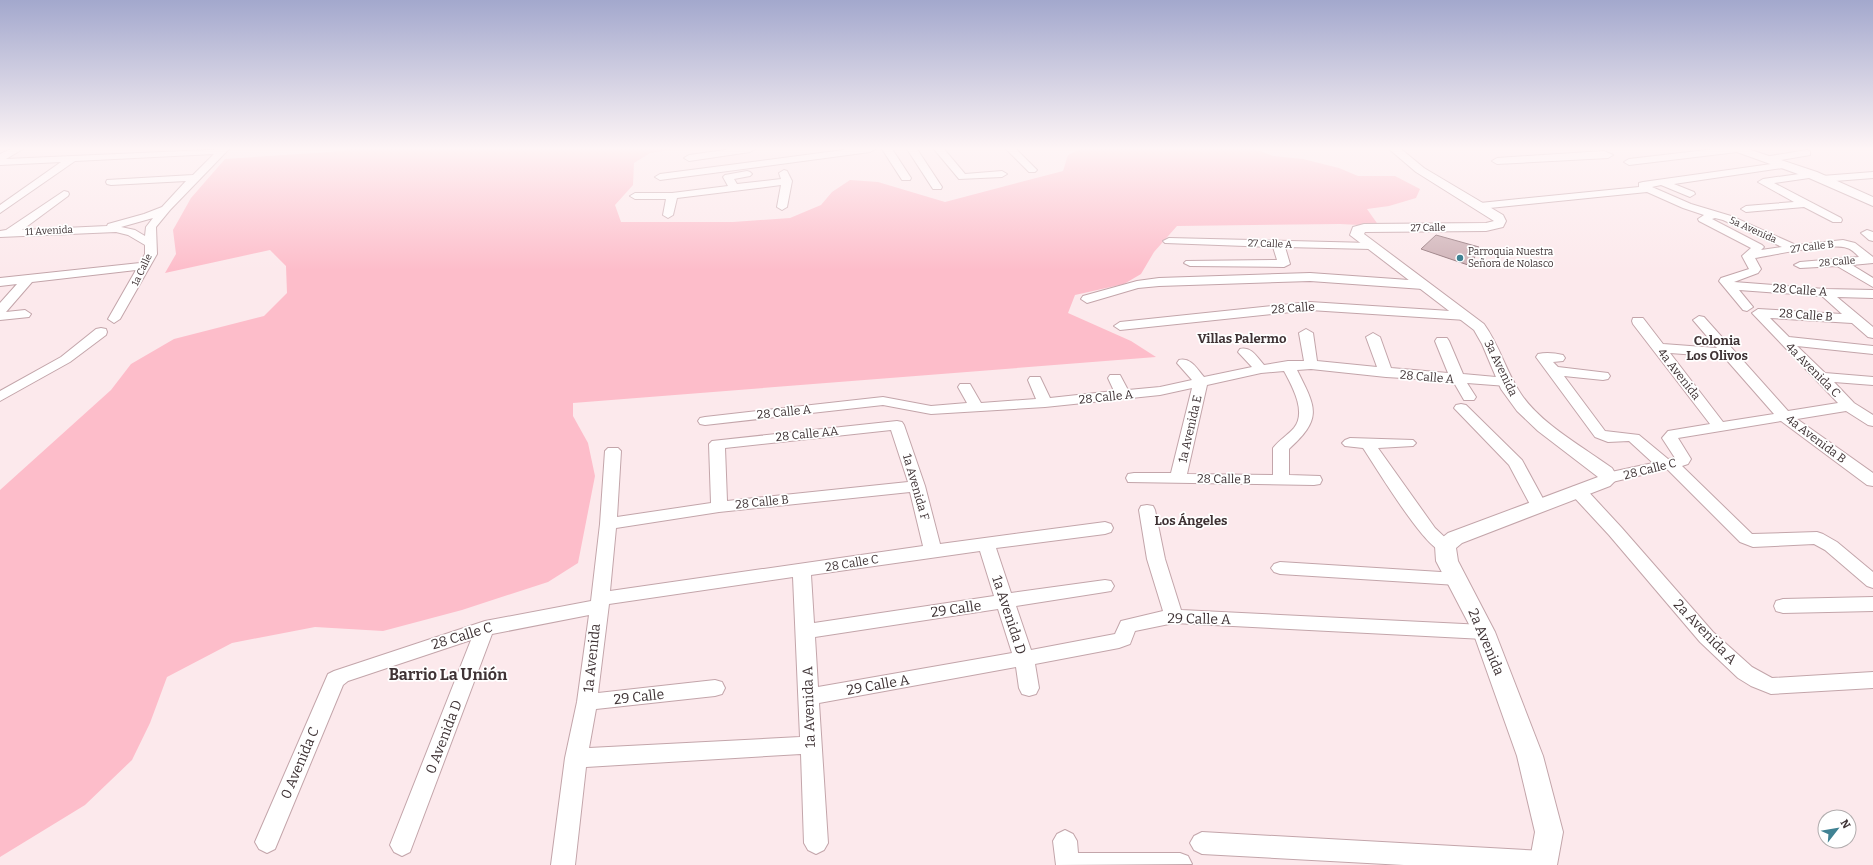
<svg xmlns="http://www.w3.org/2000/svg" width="1873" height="865" viewBox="0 0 1873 865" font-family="Bitter,serif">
<rect width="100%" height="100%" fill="#fce9ec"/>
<!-- green -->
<path fill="#fdbdca" d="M346,149H676L650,153L634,163L633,185L615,205L621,222H733L790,218L821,205L832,192L850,180L878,182L945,202L1063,171L1068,155L1080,149H1255L1273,156L1303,159L1339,168L1358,176H1395L1420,189L1416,198L1389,206L1367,209L1379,226L1340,224L1177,226L1154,252L1141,274L1124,284L1075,295L1068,313L1131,341L1156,357L573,403V416L588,443L595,476L578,563L548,582L462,610L383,631L315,627L232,643L167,677L150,723L132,760L85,805L0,857V490L111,390L131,364L174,339L264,316L287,293L286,266L270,250L165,273L176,254L173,230L191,198L225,159L344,151Z"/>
<!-- building -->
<path fill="#cfb2b7" stroke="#94787d" d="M1436,235L1479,247L1471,266L1421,249Z"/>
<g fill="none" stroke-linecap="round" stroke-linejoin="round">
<defs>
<g id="minor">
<path d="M11,149H23L6,159L229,149L170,210L156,227L157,254L120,319L114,323L108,319L136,270L32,282L6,312L25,310L31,314L29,317L0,320V303L17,284L0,286V278L140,263L145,254V245L128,235L116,232L0,237V231L6,230L64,191L68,192L69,194L68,196L22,230L107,226L108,224L144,214L162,207L186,181L111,185L107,184L106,182L107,180L193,175L214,154L75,161L0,213V205L61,162L0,165V154ZM153,218L146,227L145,236L135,230L121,227Z"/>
<path d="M732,149H755L750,152L689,161L684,158L689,155Z"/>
<path d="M851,149H875L870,152L660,180L655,177L660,174Z"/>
<path d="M882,149H892L911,178L910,180H902Z"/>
<path d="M907,149H917L942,187L941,189H933Z"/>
<path d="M934,149H944L965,174L1002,171L1007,174L1002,177L959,179Z"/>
<path d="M1006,149H1016L1037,170L1035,172H1029Z"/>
<path d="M1715,149H1742L1737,152L1629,165L1624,162L1629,159Z"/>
<path d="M1807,150L1810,151V155L1770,162L1765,159L1770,156Z"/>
<path d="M1604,151L1613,155L1608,158L1497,164L1492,161L1497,158Z"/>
<path d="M1786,162L1791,165L1789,167L1674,184L1694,192L1695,194L1690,197L1661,185L1652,187L1691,204L1731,216L1796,245L1843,240L1855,243L1873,257V263L1852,265L1873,278V287L1837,266L1800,268L1794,265L1800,262L1859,257C1856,254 1852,249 1847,248C1831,242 1774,255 1755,258L1761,269L1758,273L1734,282L1825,289L1873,290V298L1837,297L1873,327V338L1868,337L1852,323L1770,318L1789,337L1873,346V354L1797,346L1825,373L1873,377V385L1834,382L1854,403L1873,415V426L1868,425L1846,411L1797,419L1873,473V486L1867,485L1781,421L1678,438L1691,459L1688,464L1682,466L1752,534L1817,532L1823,534L1837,542L1873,572V588L1867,586L1825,550L1814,544L1753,547L1740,542L1667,469L1608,483L1602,482L1600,478L1602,474L1653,463L1629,441L1608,442L1595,437L1536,357L1538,354C1546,352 1555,353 1563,355L1565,358L1563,361L1553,362L1558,367L1608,373L1610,376L1608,379L1603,380L1564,376L1605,431L1639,435L1668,459L1675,458L1662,438L1668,431L1710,424L1633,324L1632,321L1633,318H1643L1663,344L1717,348L1693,320L1699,316L1704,317L1788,411L1838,403L1752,313L1758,309L1842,314L1822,296L1739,290L1753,307L1747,311L1743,310L1719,281L1721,278L1749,269L1742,256L1751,248L1699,221L1698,219L1704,215L1683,208L1647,192L1480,209L1475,206L1480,203L1639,187V183L1643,182ZM1715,218L1723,220L1782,247L1761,250L1764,247L1762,245L1712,219ZM1670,353L1724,357L1774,414L1723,422Z"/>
<path d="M784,170L787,171L792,181L787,207L782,210L777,207L781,185L677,198L673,215L668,218L663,215L666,199H635L630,196L635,193H672L728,186L723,177L725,175L747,171L750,172L752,174L750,176L734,179L737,184L781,179L779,173Z"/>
<path d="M1813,172L1816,173L1818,175L1816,177L1774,183L1841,218L1842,220L1841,222H1833L1804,207L1746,212L1741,209L1746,206L1794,202L1758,182L1763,179Z"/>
<path d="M1873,172V178L1822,182L1817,179L1822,176Z"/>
<path d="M1867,230L1873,232V241L1869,240L1861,233Z"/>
<path d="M1169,238L1371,243L1377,246L1371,249L1285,247L1290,264L1284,267L1190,266L1184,263L1186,261L1277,260L1273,247L1165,243L1163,241Z"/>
<path d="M1310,273L1423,281L1429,285L1423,289L1310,281L1159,286L1138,288L1087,303L1081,299L1083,296L1137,281L1159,278Z"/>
<path d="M1310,302L1466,312L1472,316L1466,320L1310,310L1120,330L1114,326L1120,322Z"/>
<path d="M101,328L106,329L107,332L106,335L70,362L0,401V391L61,357L96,329Z"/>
<path d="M1306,329L1313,333L1317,361L1377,367L1366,337L1373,333L1380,337L1391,368L1448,373L1435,341L1437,338H1447L1449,341L1463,374L1507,378L1512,379L1514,382L1512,385L1507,386L1467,383L1476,397L1474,400H1464L1453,381L1386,377L1311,369L1297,370C1316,408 1323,418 1289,449V475L1320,476L1322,480L1320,484L1314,485L1128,482L1126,478L1128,474L1134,473H1171L1192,388L1160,395L1045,407L931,414L883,405L705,425L700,424L698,421L700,418L705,417L883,397L931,406L967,403L958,387L960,384H970L981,403L1036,399L1028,380L1030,377H1040L1050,398L1114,391L1108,378L1110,375H1120L1128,390L1160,387L1192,380L1177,363L1179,360C1191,357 1197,369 1204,377L1252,367L1238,352L1240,349C1251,346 1257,357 1264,365L1288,361H1304L1299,333ZM1284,371C1292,386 1307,412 1294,428C1288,435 1279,440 1273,448V475L1187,474L1207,385L1261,373Z"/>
<path d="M1461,404L1466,405L1522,460L1547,506L1545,510L1539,511L1533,510L1509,465L1454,408L1456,405Z"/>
<path d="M897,421L902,422L904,425L925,486L940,544L1105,522L1111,524L1113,528L1111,532L1105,534L996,548L1011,593L1105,580L1111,581L1114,586L1111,591L1105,592L1016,606L1031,650L1115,634L1121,621L1163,611L1147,559L1139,510L1141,506L1147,505L1153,506L1155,510L1165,559L1181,610L1484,625L1491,627L1493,632L1491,637L1484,639L1174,623L1135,631L1130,644L1119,648L1035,664L1039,688L1036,694L1029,696L1022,694L1019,688L1016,667L819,703L828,843L824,850L816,854L808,850L804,843L801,754L586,767L575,865H551L565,758L577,702L589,615L492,634L410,852L402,856L394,852L390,845L471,640L348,681L343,685L275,849L267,853L259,849L255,842L328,674L334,671L485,621L591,601L600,524L605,451L608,448H618L621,451L617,517L711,503L709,444L712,441ZM891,430L908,482L727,501L725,448ZM910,492L923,546L610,591L616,528L719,512ZM980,551L994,596L814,623L811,575ZM793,577L800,737L589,748L596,709L715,696L722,694L725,688L722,682L715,680L598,693L609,604ZM998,609L1012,653L818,687L815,637Z"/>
<path d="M1350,438L1413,440L1416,443L1413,446L1378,448L1435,528L1454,546L1451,550C1447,551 1444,552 1439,550C1420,540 1377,469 1363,448L1345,446L1342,443L1345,440Z"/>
<path d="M1578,486L1584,487L1621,527L1713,632L1752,667L1772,678L1873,672V688L1771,694L1751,686L1738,678L1700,642L1609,535L1572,495L1570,491L1572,487Z"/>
<path d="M1280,562L1457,573L1463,575L1466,579L1463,583L1457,585L1280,574L1274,572L1271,568L1274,564Z"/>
<path d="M1873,597V611L1783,613L1776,611L1774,606L1776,601L1783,599Z"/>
<path d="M1065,830L1073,834L1077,841L1078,853H1180L1188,856L1192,864L1056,865L1053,841L1057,834Z"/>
<path d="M1202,832L1544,851L1552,854L1556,862L1554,865H1404L1202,854L1194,850L1190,843L1194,836Z"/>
</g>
<g id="tertiary">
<path d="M1389,149H1401L1424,168L1503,215L1506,221L1503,227L1486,231L1365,232L1364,234L1484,324C1500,346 1506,372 1521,394C1541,424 1583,447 1612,468L1618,478L1610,486L1462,543L1456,548L1458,561L1495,632L1543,756L1563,832L1557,865H1529L1535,832L1517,756L1473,632L1436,561L1435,546L1438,541L1448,533L1598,477L1538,431L1517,411L1501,389L1482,344L1474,330L1350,235L1353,227L1364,224L1486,223L1494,221L1416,172Z"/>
<path d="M1733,149H1748L1817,172L1873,197V206L1809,178L1734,151Z"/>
</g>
</defs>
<!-- minor casing -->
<use href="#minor" stroke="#c3a5aa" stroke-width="2"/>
<!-- tertiary casing -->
<use href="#tertiary" stroke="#c3a5aa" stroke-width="2"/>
<!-- minor -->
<use href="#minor" fill="#fff" fill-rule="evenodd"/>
<!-- tertiary -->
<use href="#tertiary" fill="#fff" fill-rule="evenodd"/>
</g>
<!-- sky -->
<linearGradient id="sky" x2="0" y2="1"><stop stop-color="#a3a8cd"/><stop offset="0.55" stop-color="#fef5f6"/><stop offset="1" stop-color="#fef5f6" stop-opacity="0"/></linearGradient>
<rect width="1873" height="270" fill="url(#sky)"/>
<!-- markers -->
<circle fill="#408293" stroke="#fff" stroke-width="1.5" cx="1460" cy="258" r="4"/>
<g text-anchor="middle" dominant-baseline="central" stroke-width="3.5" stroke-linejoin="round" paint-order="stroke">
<!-- far-street labels -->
<g font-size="10" fill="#3f3335" stroke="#fff">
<text transform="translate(1428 228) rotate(-1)">27 Calle</text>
<text transform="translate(1753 230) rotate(24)">5a Avenida</text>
<text transform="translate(49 231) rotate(-3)">11 Avenida</text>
<text transform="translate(1270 244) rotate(2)">27 Calle A</text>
<text transform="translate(1812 247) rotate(-7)">27 Calle B</text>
<text transform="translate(1837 262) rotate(-5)">28 Calle</text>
<text transform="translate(142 270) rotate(-64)">1a Calle</text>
</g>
<!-- far-poi labels -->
<g font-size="10" fill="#3f3335" stroke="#fff" text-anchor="start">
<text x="1468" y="252">Parroquia Nuestra<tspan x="1468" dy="12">Señora de Nolasco</tspan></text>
</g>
<!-- street labels -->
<g font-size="12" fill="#3f3335" stroke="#fff">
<text transform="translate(1800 290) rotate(4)">28 Calle A</text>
<text transform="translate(1293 308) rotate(-4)">28 Calle</text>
<text transform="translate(1806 315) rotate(4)">28 Calle B</text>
<text transform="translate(1501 368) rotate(64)">3a Avenida</text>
<text transform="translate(1813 370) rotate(45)">4a Avenida C</text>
<text transform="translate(1679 374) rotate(52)">4a Avenida</text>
<text transform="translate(1427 377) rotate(5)">28 Calle A</text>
<text transform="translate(1106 397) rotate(-6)">28 Calle A</text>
<text transform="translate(784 412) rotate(-6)">28 Calle A</text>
<text transform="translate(1190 429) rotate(-77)">1a Avenida E</text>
<text transform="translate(807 434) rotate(-6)">28 Calle AA</text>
<text transform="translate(1816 439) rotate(37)">4a Avenida B</text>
<text transform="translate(1650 469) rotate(-14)">28 Calle C</text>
<text transform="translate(1224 479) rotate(1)">28 Calle B</text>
<text transform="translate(916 487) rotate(74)">1a Avenida F</text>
<text transform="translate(762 502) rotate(-6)">28 Calle B</text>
<text transform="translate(852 563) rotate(-9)">28 Calle C</text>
</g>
<!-- neighbourhood labels -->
<g font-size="13" font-weight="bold" fill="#3f3335" stroke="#fff">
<text x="1242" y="338">Villas Palermo</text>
<text x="1717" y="340">Colonia<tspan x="1717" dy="15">Los Olivos</tspan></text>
<text x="1191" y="520">Los Ángeles</text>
</g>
<!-- near-street labels -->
<g font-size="14" fill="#3f3335" stroke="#fff">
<text transform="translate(956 609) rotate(-8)">29 Calle</text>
<text transform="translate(1009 615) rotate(72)">1a Avenida D</text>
<text transform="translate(1199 619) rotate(1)">29 Calle A</text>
<text transform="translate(1705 632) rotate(46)">2a Avenida A</text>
<text transform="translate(462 636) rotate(-17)">28 Calle C</text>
<text transform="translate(1486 642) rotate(67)">2a Avenida</text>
<text transform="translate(592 658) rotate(-84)">1a Avenida</text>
<text transform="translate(878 685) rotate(-10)">29 Calle A</text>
<text transform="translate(639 697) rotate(-6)">29 Calle</text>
<text transform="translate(809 707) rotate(-92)">1a Avenida A</text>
<text transform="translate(444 737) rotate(-69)">0 Avenida D</text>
<text transform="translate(300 763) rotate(-67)">0 Avenida C</text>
</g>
<!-- near-neighbourhood labels -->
<g font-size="16" font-weight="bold" fill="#3f3335" stroke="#fff">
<text x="448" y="674">Barrio La Unión</text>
</g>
</g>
<!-- north arrow -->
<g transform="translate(1837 829) rotate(59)"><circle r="19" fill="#ffffff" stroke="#b2adae"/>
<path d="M0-3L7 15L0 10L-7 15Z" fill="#408293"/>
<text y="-6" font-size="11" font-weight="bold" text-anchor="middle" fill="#3f3335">N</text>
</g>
</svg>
